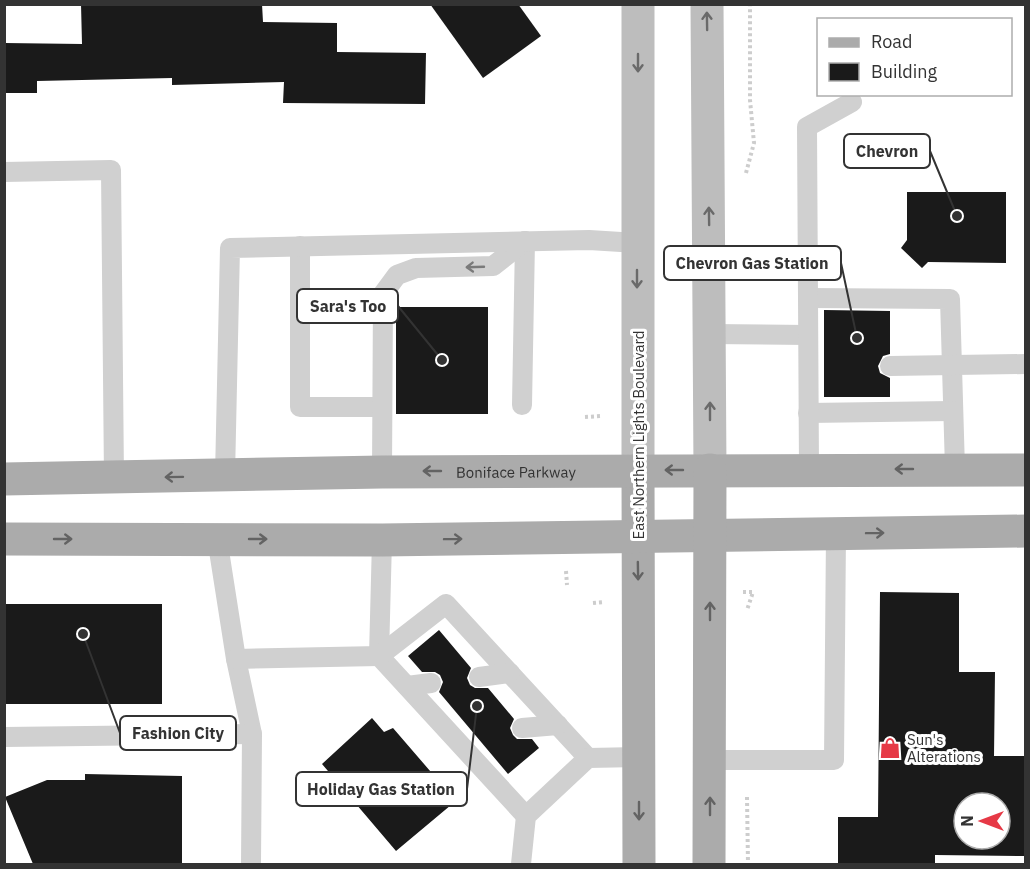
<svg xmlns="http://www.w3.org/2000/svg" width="1030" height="869" viewBox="0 0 1030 869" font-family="'IBM Plex Sans',sans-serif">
<rect width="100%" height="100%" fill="#fff"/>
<!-- building -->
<g fill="#1a1a1a" fill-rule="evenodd">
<path d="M81,4H262L263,22L337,23V52L426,53L425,104L283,103L284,82L172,85V78L37,81V93H4V43L82,44Z"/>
<path d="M430,4H518L541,36L483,78Z"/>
<path d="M907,192H1006V263L928,262L922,268L901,248L907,240Z"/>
<rect x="396" y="307" width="92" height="107"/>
<path d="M824,310L890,311V354L883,356L878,366L880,373L890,378V397H824Z"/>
<path d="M880,592L959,593V672H995L994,756H1026V856L935,855V864H838V817H878ZM964,803H1000V839H964Z"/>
<path d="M5,604H162V704H4Z"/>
<path d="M439,630L471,668L467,678L470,685L475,688H488L514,719L510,728L513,735L517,739H532L539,748L508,774L439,692L443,682L440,675L435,672H422L408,656Z"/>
<path d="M372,718L384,732L393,728L443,786L439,792L451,805L396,851L322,764Z"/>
<path d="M85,774L182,776V864H33L5,797L47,780H85Z"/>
</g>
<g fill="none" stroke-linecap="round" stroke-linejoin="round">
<!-- path -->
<g stroke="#cdcdcd" stroke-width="4" stroke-dasharray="3 3" stroke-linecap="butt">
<path d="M746,173L754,143L750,100V4"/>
<path d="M585,417L602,416"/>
<path d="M566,571L567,585"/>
<path d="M743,592H753L747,610"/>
<path d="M593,603L604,602"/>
<path d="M747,797L748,864"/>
</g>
<!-- service -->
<g stroke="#d0d0d0" stroke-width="20">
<path d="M4,172L111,170L114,478"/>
<path d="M300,246V407H380"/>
<path d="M808,298L950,299L955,469"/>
<path d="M710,334L808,335"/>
<path d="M890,366L1026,364"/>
<path d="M522,405L525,241"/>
<path d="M808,413L952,411"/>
<path d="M809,469L807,127L852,102"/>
<path d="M382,472L383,294L397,275L416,268L493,266L525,241"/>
<path d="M225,476L230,248L589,240L637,243"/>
<path d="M217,538L236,659L252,734L251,864"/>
<path d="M382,540L379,656L526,816"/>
<path d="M236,659L379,656L446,604L588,758"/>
<path d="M479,677L510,673"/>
<path d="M407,686L431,683"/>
<path d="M522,728L558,725"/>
<path d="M4,737L252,734"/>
<path d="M710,760H834L836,533"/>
<path d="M521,864L526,816L588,758L639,757"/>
</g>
<!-- secondary -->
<g stroke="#bdbdbd" stroke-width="33">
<path d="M707,4L710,470"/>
<path d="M638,470V4"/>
</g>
<!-- primary -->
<g stroke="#ababab" stroke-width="33">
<path d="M638,470L639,864"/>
<path id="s1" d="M4,479L382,472L1026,470"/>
<path d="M4,539L382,540L1026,531"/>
<path d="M709,864L710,470"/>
</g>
</g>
<!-- one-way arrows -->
<defs><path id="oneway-shaft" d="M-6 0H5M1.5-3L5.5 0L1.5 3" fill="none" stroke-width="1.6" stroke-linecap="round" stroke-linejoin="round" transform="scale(1.5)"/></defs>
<g stroke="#6a6a6a">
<use href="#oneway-shaft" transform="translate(707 21) rotate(-91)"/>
<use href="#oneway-shaft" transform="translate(638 63) rotate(90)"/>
<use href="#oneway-shaft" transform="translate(709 216) rotate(-91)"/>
<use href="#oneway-shaft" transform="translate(637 279) rotate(90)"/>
<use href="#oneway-shaft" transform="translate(710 411) rotate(-90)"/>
</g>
<use stroke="#7a7a7a" href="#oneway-shaft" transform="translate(475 267) rotate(178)"/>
<g stroke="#636363">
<use href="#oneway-shaft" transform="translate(904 469) rotate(180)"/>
<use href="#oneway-shaft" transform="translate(674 470) rotate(180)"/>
<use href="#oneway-shaft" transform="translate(432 471) rotate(180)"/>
<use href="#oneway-shaft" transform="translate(174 477) rotate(179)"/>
<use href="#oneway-shaft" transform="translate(875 533) rotate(-1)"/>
<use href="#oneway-shaft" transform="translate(63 539)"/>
<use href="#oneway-shaft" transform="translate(258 539)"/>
<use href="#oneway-shaft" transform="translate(453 539) rotate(-1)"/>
<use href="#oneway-shaft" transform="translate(638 571) rotate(89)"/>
<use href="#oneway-shaft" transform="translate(710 611) rotate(-90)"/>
<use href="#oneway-shaft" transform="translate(710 806) rotate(-90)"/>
<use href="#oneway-shaft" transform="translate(639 811) rotate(90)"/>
</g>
<!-- icons -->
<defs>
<symbol id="shop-bare" viewBox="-9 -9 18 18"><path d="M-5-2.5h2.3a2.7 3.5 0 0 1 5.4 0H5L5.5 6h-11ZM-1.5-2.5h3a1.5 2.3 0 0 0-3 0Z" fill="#e63946" stroke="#fff" stroke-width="2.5" paint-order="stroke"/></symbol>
</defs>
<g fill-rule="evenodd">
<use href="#shop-bare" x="875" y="733" width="30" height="30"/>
</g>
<g text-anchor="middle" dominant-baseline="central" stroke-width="6" stroke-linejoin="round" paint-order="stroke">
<!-- street labels -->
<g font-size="15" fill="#333" stroke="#fff">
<text transform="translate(638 435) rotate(-90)">East Northern Lights Boulevard</text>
<text stroke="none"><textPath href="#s1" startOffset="512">Boniface Parkway</textPath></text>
</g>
<!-- poi labels -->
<g font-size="15" fill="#333" stroke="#fff" text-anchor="start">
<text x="907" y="739">Sun's<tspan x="907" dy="17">Alterations</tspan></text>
</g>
</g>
<!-- callouts -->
<path fill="none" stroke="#333" stroke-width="2" d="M957 216L930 151M857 338L841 263M442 360L398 306M83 634L120 733M477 706L467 789"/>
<g fill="#333" stroke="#fff" stroke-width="2">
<circle cx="957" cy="216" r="6"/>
<circle cx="857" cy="338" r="6"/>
<circle cx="442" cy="360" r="6"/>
<circle cx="83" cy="634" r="6"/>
<circle cx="477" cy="706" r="6"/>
</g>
<g fill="#fff" stroke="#333" stroke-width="2">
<rect x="844" y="134" width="86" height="34" rx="6"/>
<rect x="664" y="246" width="177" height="34" rx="6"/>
<rect x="297" y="289" width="101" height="34" rx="6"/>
<rect x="120" y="716" width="116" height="34" rx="6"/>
<rect x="296" y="772" width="171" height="34" rx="6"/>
</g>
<g font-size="16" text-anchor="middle" font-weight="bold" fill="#333">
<text x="887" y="157">Chevron</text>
<text x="752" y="269">Chevron Gas Station</text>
<text x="348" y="312">Sara's Too</text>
<text x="178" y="739">Fashion City</text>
<text x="381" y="795">Holiday Gas Station</text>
</g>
<!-- border -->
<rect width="1030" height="869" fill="none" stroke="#333333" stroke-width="12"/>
<!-- legend -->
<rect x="817" y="18" width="195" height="78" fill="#ffffff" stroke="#adadad" stroke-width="1.5"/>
<rect x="829" y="38" width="30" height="9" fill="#ababab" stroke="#adadad" stroke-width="1.5"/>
<text x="871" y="48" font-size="18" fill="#333333">Road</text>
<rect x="829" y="63" width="30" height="18" fill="#1a1a1a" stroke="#adadad" stroke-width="1.5"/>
<text x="871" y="78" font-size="18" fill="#333333">Building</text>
<!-- north arrow -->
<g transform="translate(982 821) rotate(270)"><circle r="28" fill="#ffffff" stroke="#adadad" stroke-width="1.5"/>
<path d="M0-4.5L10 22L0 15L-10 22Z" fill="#e63946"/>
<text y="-9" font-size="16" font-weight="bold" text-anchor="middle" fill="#333333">N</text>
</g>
</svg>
